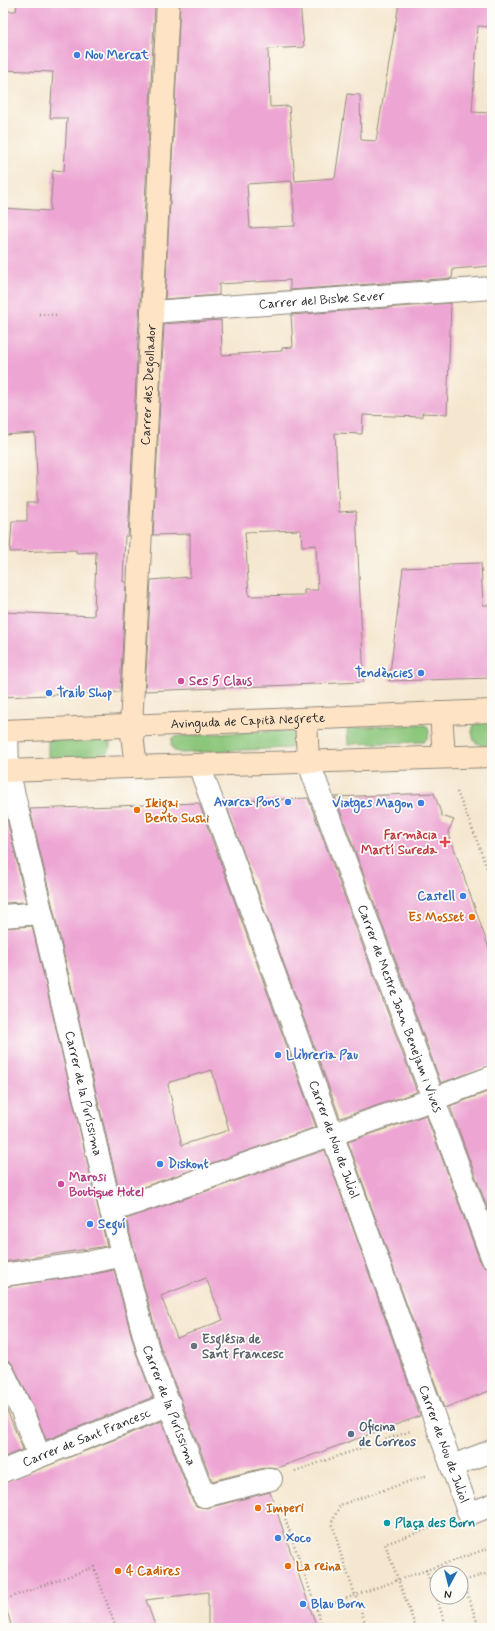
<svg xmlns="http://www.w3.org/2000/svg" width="495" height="1631" viewBox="0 0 495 1631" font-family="Mynerve,sans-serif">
<rect width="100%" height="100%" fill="#fdfcf7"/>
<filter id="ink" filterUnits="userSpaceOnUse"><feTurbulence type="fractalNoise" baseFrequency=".025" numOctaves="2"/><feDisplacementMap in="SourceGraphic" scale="8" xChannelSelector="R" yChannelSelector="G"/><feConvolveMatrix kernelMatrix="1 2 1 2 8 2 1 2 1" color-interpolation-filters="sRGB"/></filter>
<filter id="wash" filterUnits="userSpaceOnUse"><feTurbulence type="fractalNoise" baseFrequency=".012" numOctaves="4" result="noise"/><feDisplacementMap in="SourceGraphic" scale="16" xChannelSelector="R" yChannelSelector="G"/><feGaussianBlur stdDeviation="0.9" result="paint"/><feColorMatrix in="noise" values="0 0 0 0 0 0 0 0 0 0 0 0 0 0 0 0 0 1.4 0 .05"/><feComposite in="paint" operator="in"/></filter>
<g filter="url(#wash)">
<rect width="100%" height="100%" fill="#f5e7cf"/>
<!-- green -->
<g fill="#8bc67a" stroke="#5b7852">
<path d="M492,720V745L482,746L474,741L472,732L474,724Z"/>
<path d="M423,724L428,727C430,734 429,738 423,742L348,744L347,728Z"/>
<path d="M290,730L296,732L297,745L291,748L181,753L174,751L171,745L172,738L179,736Z"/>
<path d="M102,737L108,740L111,746L108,753L102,757L48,758V740Z"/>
</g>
<g id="blocks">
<!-- building -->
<g fill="#eda6d3" fill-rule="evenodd">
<path d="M17,3H155L128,536H125L123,582H126L120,692L3,697V612L94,616L96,552L76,553V550L10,552L12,521H27V503H37V477L35,433L3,435V208L50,211L53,170L64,171L67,118H50L53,72L3,70V11H16Z"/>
<path d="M180,3H300L304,47L268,49L270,107L289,106L295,181L335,178L347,94L360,95L361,140L376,141L399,3H492L491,27L478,26L472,112L492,113V266L453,269L452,278L290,290V280L219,284V295L165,299ZM292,181L295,226L250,228L247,184Z"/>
<path d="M451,303L447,414L422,413V417L363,415L362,434L335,433L339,512L356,511L364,682L145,691L151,580L190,577V534L153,535L164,324L221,320L222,355L282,351V348L293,347L291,315ZM301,530L302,546L316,545L318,590H304V595L249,596L245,532Z"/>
<path d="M481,563L483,605H492V678L389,681L403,568L448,566V564Z"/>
<path d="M434,793L442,816L454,820L448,831L492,957V1065L441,1083L335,797Z"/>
<path d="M308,798L417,1092L340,1118L225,802Z"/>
<path d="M199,803L316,1127L120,1195L30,809ZM212,1070L229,1130L182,1145L168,1085L170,1082Z"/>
<path d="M3,810H5L26,902L3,903Z"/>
<path d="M32,926L107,1246L3,1262V928Z"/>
<path d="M492,1090V1221L450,1106Z"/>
<path d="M426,1115L480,1261L484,1267L492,1269V1390L444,1408L348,1142Z"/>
<path d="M325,1150L420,1416L277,1468L268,1467L212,1481L160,1346L126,1219ZM206,1278L223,1320L177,1338L161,1296Z"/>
<path d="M114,1270L136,1353L153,1397L46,1440L33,1406L14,1367L10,1361L3,1360V1287L89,1275Z"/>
<path d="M3,1401L23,1449L3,1458Z"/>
<path d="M162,1421L192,1500L196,1506L207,1508L270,1492L317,1628H208V1592L146,1600L156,1628H12L3,1598V1483Z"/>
</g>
</g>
</g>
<g filter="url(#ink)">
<use href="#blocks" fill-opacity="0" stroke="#90897d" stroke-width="1"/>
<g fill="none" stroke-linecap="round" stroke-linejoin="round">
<defs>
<g id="street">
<path id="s1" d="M152,312L492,288"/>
<path id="s2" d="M7,731L8,770L14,795L111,1211L148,1350L204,1496L271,1479"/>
<path id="s3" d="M308,761L492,1257"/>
<path id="s4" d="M199,765L469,1514L492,1505"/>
<path d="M3,916L41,913"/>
<path d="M111,1211L434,1099L492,1077"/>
<path d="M3,1275L87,1263L123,1255"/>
<path d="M3,1372L22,1411L39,1456"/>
<path d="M452,1466L492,1451"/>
<path id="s5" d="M3,1471L170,1404"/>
</g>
<g id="secondary">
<path d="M441,713L444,757"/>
<path d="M306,719L308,761"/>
<path id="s6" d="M3,731L492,711"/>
<path id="s7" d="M136,767L131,726L168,3"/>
<path d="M3,771L492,756"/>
</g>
</defs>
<!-- street casing -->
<use href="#street" stroke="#90897d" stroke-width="24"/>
<!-- secondary casing -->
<use href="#secondary" stroke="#90897d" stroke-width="24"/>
<!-- path -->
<g stroke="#90897d" stroke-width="2.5" stroke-dasharray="1 3" stroke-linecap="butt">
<path d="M39,314L58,315"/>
<path d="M457,792L475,835L492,883"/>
<path d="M295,1471L411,1431"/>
<path d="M280,1504L323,1628"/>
<path d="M426,1570L447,1628"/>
<path d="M3,1600L94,1567L116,1628"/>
<path d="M316,1609L492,1547"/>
<path d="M367,1628L341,1555L332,1522L340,1505L428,1475"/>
<path d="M416,1628L385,1544L444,1523"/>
<path d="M479,1628L463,1581L492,1572"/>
</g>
<!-- street -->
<use href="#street" stroke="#fff" stroke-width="22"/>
<!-- secondary -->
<use href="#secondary" stroke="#fee4c5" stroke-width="22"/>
</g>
</g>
<!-- markers -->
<g fill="#3f7fe0" stroke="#fdfcf7" stroke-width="1.5">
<circle cx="77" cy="55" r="4"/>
<circle cx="421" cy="673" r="4"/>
<circle cx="49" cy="693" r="4"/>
<circle cx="288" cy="802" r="4"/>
<circle cx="421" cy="803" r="4"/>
<circle cx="463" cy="896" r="4"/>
<circle cx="278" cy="1055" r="4"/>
<circle cx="160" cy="1164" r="4"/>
<circle cx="90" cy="1224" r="4"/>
<circle cx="278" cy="1538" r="4"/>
<circle cx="303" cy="1604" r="4"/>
</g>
<g fill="#d1479c" stroke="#fdfcf7" stroke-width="1.5">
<circle cx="181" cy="681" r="4"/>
<circle cx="61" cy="1184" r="4"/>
</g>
<g fill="#e8710a" stroke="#fdfcf7" stroke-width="1.5">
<circle cx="137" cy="810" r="4"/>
<circle cx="472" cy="917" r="4"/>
<circle cx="258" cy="1508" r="4"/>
<circle cx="288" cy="1566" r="4"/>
<circle cx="118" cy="1571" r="4"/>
</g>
<path fill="#e0444e" stroke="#fdfcf7" stroke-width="1.5" d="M443 836h4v4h4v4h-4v4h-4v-4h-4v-4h4z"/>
<circle fill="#6b7280" stroke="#fdfcf7" stroke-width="1.5" cx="194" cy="1346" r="4"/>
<circle fill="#5c6f8a" stroke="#fdfcf7" stroke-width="1.5" cx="351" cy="1434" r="4"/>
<circle fill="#0f9aa8" stroke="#fdfcf7" stroke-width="1.5" cx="387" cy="1523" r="4"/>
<g text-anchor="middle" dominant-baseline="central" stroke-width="3.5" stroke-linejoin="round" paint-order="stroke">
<!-- shop labels -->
<g font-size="13" font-weight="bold" fill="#366cbe" stroke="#fdfcf7" text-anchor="start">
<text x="85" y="55">Nou Mercat</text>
<text x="413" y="673" text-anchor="end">Tendències</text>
<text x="57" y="693">Traib Shop</text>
<text x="280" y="802" text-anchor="end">Avarca Pons</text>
<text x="413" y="803" text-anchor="end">Viatges Magon</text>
<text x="455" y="896" text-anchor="end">Castell</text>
<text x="286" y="1055">Llibreria Pau</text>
<text x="168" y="1164">Diskont</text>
<text x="98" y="1224">Seguí</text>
<text x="286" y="1538">Xoco</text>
<text x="311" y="1604">Blau Born</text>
</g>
<!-- street labels -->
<g font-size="13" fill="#2b2b2b" stroke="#fdfcf7">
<text stroke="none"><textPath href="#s1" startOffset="170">Carrer del Bisbe Sever</textPath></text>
<text stroke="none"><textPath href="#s7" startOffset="383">Carrer des Degollador</textPath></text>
<text stroke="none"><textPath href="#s6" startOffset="245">Avinguda de Capità Negrete</textPath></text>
<text stroke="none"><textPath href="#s3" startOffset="264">Carrer de Mestre Joan Benejam i Vives</textPath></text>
<text stroke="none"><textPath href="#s2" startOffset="371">Carrer de la Puríssima</textPath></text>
<text stroke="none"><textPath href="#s4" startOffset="398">Carrer de Nou de Juliol</textPath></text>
<text stroke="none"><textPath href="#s2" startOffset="695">Carrer de la Puríssima</textPath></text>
<text stroke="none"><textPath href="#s5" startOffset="90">Carrer de Sant Francesc</textPath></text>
<text stroke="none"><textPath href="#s4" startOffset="722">Carrer de Nou de Juliol</textPath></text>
</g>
<!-- hotel labels -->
<g font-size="13" font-weight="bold" fill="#b23c85" stroke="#fdfcf7" text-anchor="start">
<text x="189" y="681">Ses 5 Claus</text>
<text x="69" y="1177">Marosi<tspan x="69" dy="15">Boutique Hotel</tspan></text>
</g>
<!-- food labels -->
<g font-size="13" font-weight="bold" fill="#c56008" stroke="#fdfcf7" text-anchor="start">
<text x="145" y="803">Ikigai<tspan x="145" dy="15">Bento Sushi</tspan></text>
<text x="464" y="917" text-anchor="end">Es Mosset</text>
<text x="266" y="1508">Imperi</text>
<text x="296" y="1566">La reina</text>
<text x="126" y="1571">4 Cadires</text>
</g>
<!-- health labels -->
<g font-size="13" font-weight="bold" fill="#be3a42" stroke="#fdfcf7" text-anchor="end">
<text x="437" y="835">Farmàcia<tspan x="437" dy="15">Martí Sureda</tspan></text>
</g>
<!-- worship labels -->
<g font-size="13" font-weight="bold" fill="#5b616d" stroke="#fdfcf7" text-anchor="start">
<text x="202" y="1339">Església de<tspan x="202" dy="15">Sant Francesc</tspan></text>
</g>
<!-- service labels -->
<g font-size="13" font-weight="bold" fill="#4e5e75" stroke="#fdfcf7" text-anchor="start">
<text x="359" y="1427">Oficina<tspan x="359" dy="15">de Correos</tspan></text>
</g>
<!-- culture labels -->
<g font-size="13" font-weight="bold" fill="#0d838f" stroke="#fdfcf7" text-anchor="start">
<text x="395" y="1523">Plaça des Born</text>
</g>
</g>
<!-- margin -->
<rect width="495" height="1631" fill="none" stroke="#fdfcf7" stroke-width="16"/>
<!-- north arrow -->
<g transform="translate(449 1585) rotate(187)"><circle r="19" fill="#fdfcf7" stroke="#a9a8a5"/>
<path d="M0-3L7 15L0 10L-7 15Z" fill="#1f6fb2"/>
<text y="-6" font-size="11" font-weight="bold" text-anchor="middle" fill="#2b2b2b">N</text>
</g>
</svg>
